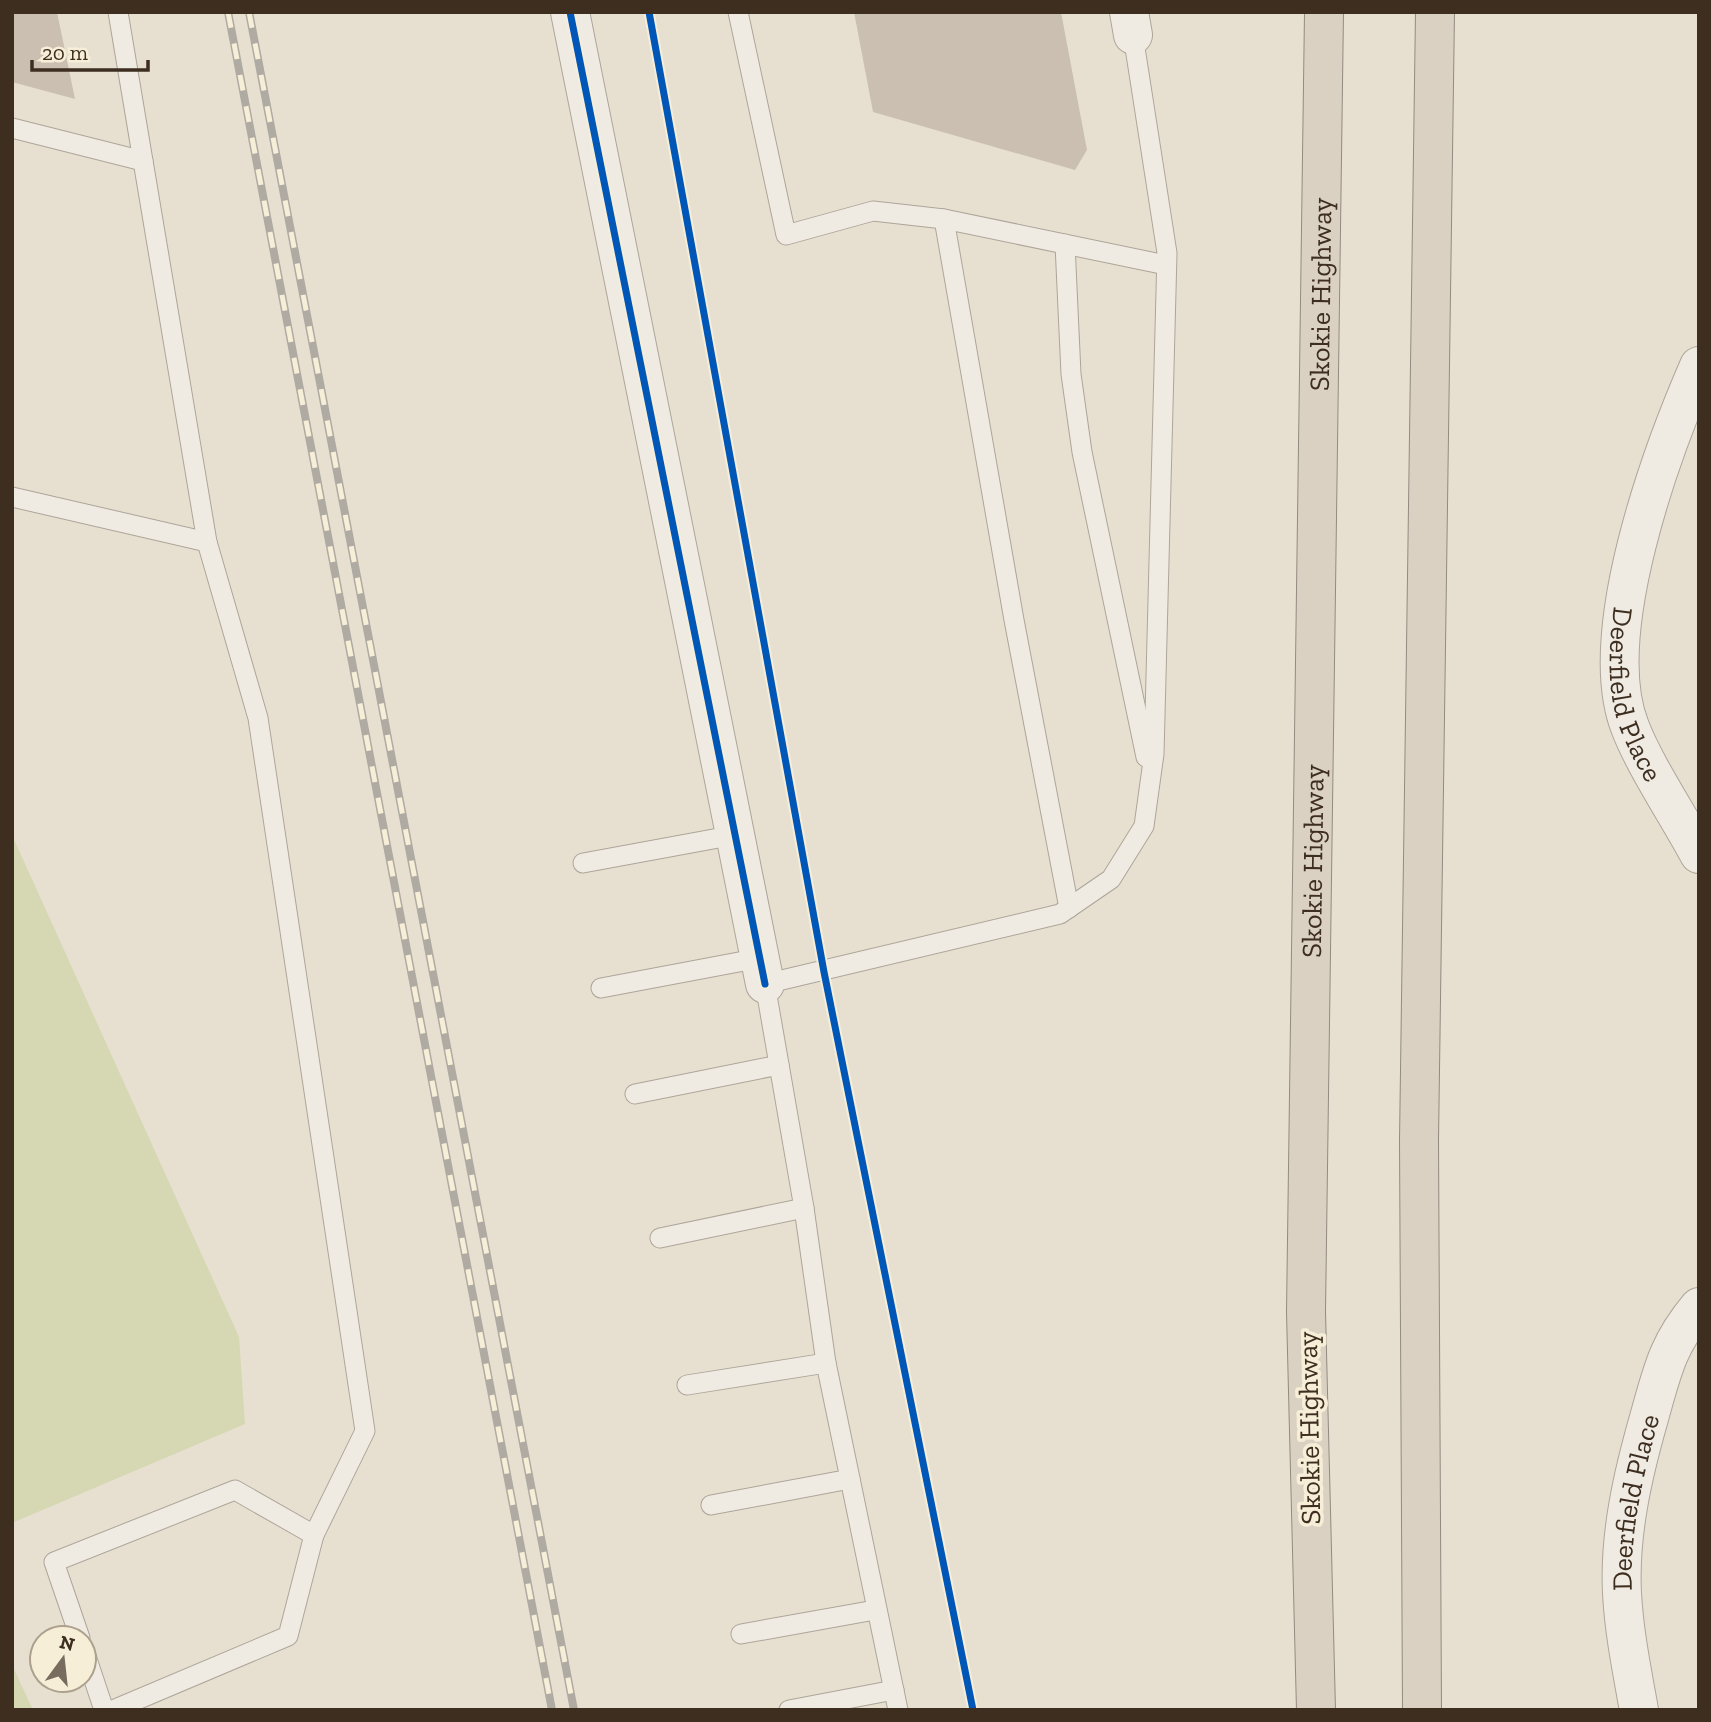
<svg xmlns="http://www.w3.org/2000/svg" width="1711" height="1722" viewBox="0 0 1711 1722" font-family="'Zilla Slab',serif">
<rect width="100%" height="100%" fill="#e7e0d1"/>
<!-- green -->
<g fill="#d6d7b3">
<path d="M12,835L239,1337L245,1424L12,1523Z"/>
<path d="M12,1665L33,1710H12Z"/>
</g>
<!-- building -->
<g fill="#cbbfb2">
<path d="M12,12H57L75,99L12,82Z"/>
<path d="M854,12H1061L1087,150L1075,170L873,112Z"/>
</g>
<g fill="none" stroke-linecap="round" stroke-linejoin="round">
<defs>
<g id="lane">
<path d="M118,12L207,542"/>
<path d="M738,12L786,235L873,211L944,219"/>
<path d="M12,128L143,161"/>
<path d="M1065,244L1071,374L1082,452L1146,757"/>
<path d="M12,497L207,542L258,718L365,1431L314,1535L288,1636L113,1710"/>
<path d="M583,863L735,835"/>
<path d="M1069,908L1014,620L944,219L1166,265"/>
<path d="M601,988L760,958"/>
<path d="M635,1094L779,1065"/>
<path d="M660,1238L804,1208"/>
<path d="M687,1385L826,1363"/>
<path d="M711,1505L850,1479"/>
<path d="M741,1634L875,1610"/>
<path d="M80,1638L54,1562L235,1490L314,1535"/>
<path d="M84,1650L104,1710"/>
<path d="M789,1710L894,1690"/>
<path d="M898,1710L826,1363L804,1208L765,984L1060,914L1111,879L1144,826L1154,754L1167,253L1133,35"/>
</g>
<g id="street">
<path d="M570,12L765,984"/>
<path d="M1129,12L1133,35"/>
<path id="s1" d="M1699,366C1661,453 1594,635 1630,727C1645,766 1678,815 1699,854"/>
<path id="s2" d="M1639,1710C1632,1671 1624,1632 1622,1593C1619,1534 1633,1474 1649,1418C1662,1372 1667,1345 1699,1307"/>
</g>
<g id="highway">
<path id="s3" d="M1316,1710L1306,1312L1324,12"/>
<path d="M1422,1710L1419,1141L1435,12"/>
</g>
</defs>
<!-- lane casing -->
<use href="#lane" stroke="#ada599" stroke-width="21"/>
<!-- street casing -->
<use href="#street" stroke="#ada599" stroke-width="40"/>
<!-- highway casing -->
<use href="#highway" stroke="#928b80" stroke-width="40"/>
<!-- lane -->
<use href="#lane" stroke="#efebe3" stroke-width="19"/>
<!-- street -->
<use href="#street" stroke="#efebe3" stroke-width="38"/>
<!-- highway -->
<use href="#highway" stroke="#dad1c2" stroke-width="38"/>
<defs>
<g id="rail">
<path d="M228,12L552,1710"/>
<path d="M249,12L574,1710"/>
</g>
</defs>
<!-- rail casing -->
<use href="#rail" stroke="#afaaa2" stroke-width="8"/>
<!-- rail -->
<use href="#rail" stroke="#f7eed8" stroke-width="5" stroke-dasharray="16" stroke-linecap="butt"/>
<defs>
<g id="cycleway">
<path d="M570,12L765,984"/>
<path d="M649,12L824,972L973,1710"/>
</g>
</defs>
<!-- cycleway casing -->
<use href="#cycleway" stroke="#f7eed8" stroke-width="11"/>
<!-- cycleway -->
<use href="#cycleway" stroke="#0057b8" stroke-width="7"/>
</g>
<g text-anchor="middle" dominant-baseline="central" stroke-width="7" stroke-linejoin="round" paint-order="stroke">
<!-- street labels -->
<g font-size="28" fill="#3d2e20" stroke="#f7eed8">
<text stroke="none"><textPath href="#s3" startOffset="1416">Skokie Highway</textPath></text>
<text stroke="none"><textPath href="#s1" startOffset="343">Deerfield Place</textPath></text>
<text stroke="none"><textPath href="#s3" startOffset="849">Skokie Highway</textPath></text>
<text transform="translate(1309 1428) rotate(-91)">Skokie Highway</text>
<text stroke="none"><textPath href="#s2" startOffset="210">Deerfield Place</textPath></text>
</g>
</g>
<!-- border -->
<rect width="1711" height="1722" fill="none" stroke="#3d2e20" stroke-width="28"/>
<!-- north arrow -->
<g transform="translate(63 1659) rotate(15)"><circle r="33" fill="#f7eed8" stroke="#ada18e" stroke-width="2"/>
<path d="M0-5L12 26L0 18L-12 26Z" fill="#786c5e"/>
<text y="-10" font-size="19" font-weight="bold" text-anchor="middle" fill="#3d2e20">N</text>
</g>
<!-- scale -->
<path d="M32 60v10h116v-10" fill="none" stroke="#3d2e20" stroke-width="3.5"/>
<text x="42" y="60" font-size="21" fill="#3d2e20" stroke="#f7eed8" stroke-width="5" paint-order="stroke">20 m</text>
</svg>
